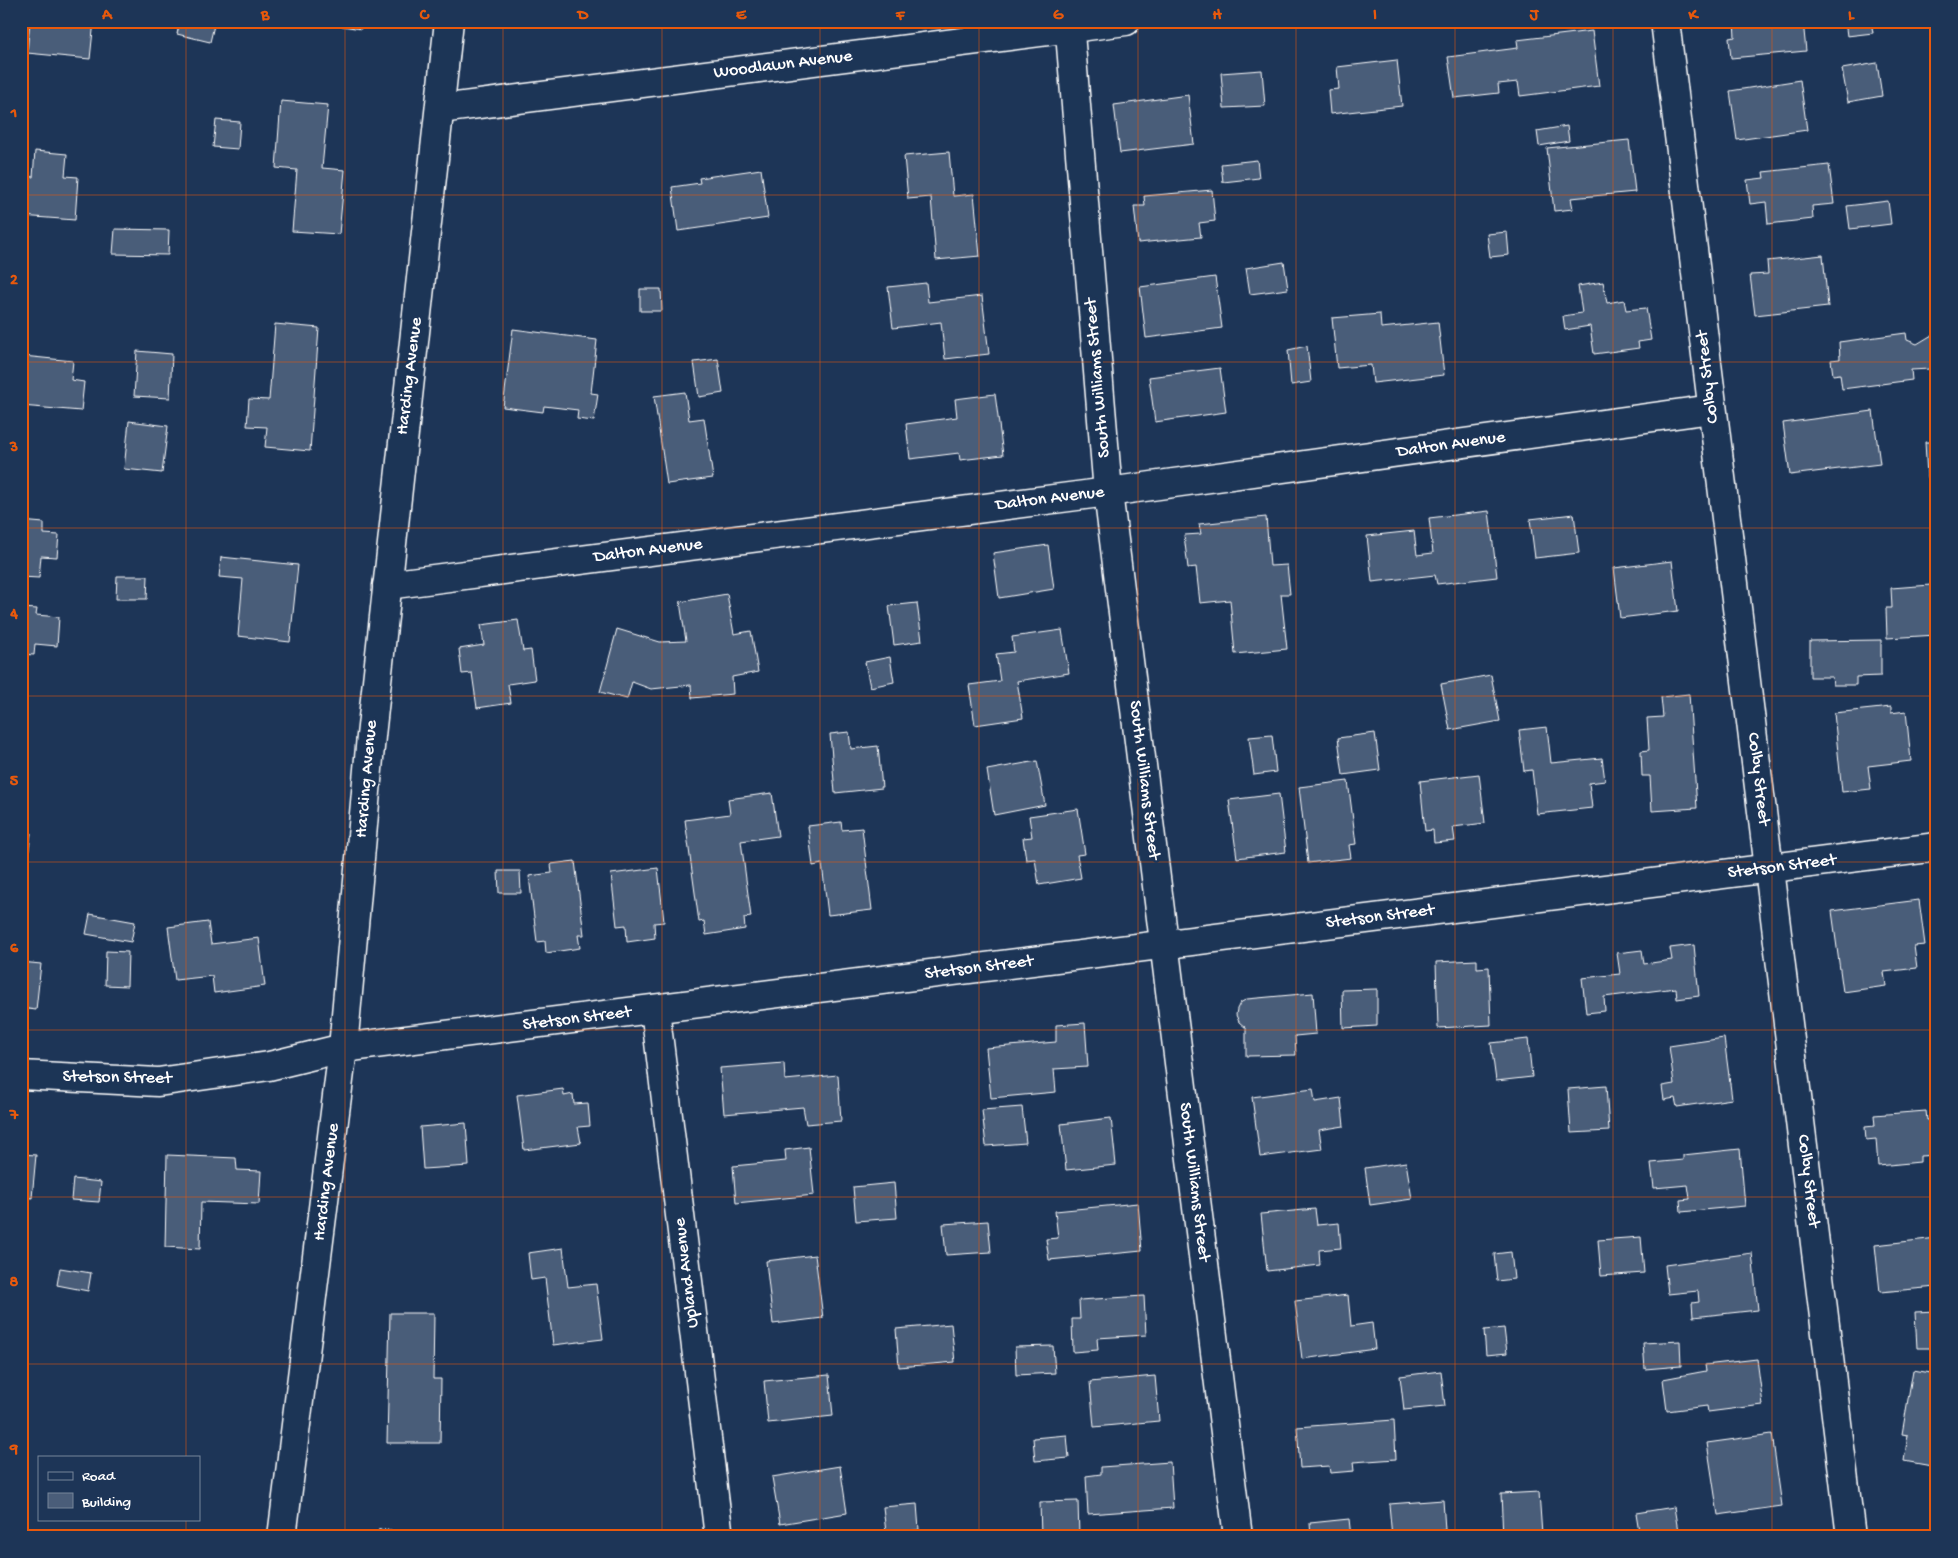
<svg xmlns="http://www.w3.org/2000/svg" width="1958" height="1558" viewBox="0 0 1958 1558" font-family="'Gochi Hand',sans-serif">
<rect width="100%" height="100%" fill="#1d3557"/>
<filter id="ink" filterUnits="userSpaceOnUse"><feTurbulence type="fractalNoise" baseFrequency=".02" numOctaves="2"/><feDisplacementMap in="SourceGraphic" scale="10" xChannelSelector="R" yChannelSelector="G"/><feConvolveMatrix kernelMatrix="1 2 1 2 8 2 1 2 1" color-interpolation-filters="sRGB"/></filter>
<g filter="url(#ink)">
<!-- building -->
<g fill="#4a5d79" stroke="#fff">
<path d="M30,21H94L90,59L27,53Z"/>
<path d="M180,21H215L210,42L177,34Z"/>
<path d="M310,21H362L361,29Z"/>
<path d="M1734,21H1803L1806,51L1731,58L1729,38L1735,37Z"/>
<path d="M1845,21H1871L1873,33L1847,36Z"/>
<path d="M1592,31L1599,86L1520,96L1518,82L1498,84L1499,93L1454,98L1448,57L1518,48L1517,40Z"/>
<path d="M1397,60L1402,106L1330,114L1328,90L1339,89L1337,67Z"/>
<path d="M1877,63L1882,96L1848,102L1842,69Z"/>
<path d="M1262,70L1265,106L1224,108L1221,73Z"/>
<path d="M1800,80L1807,130L1737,140L1730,91Z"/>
<path d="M1188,95L1194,144L1120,153L1114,105Z"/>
<path d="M281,101L328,105L322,168L345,170L339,234L292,231L297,170L276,168Z"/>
<path d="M216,120L240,122L238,149L213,147Z"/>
<path d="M1567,126L1569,141L1539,146L1537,131Z"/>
<path d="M1629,140L1635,192L1571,198L1573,209L1554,211L1547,148Z"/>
<path d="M35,151L67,154L65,176L78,177L75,220L21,216V176L33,177Z"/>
<path d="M949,152L953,196L974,194L980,256L936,260L931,197L908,199L904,156Z"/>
<path d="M1257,160L1259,178L1223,182L1221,164Z"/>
<path d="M1829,165L1834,204L1812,206L1813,219L1768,224L1766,202L1750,204L1747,180L1764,178L1763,172Z"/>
<path d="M761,169L768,218L678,231L672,187L700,183L699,178Z"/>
<path d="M1212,190L1215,221L1199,223L1201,237L1138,243L1134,206H1145L1144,196Z"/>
<path d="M1888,201L1891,224L1850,229L1847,206Z"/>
<path d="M115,229L169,230L168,255L113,254Z"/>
<path d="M1507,232L1509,255L1490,257L1487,234Z"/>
<path d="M1823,255L1828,307L1755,315L1750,275L1768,274L1767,261Z"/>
<path d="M1284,262L1288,289L1250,294L1246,268Z"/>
<path d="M1215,277L1222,328L1146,338L1140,287Z"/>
<path d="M1603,282L1607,303L1624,300L1626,310L1646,308L1651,340L1638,342L1639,348L1594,354L1590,326L1565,330L1563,316L1582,313L1578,286Z"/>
<path d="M926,283L928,302L982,296L989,354L945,359L941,322L893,328L888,287Z"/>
<path d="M640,289H661L662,311H640Z"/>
<path d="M1380,314L1381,328L1438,322L1444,375L1373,383L1371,365L1337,368L1332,318Z"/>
<path d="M275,324L319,328L310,451L265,447L267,427L247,426L249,399L269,400Z"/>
<path d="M513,329L597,340L591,393L598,394L594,421L577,419L578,410L544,406L543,412L503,407Z"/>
<path d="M1937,332L1935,377L1930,369L1911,370L1912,380L1842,389L1840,374L1833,375L1831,360L1840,359L1839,342L1906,333L1907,340L1917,344Z"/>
<path d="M1307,346L1311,382L1291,385L1288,350Z"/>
<path d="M137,351L172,354L170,398L134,396Z"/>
<path d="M23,356L73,361L71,380L84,382L81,411L21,406Z"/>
<path d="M718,359L723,393L699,397L694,362Z"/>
<path d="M1220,368L1226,412L1155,422L1149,377Z"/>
<path d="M685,392L689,420L704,418L713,478L667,484L654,396Z"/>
<path d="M995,394L1003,455L960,460L959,453L910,459L906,424L957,417L955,399Z"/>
<path d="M1873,411L1880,464L1790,475L1783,423Z"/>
<path d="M129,421L168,426L162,473L124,469Z"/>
<path d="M1925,442H1937V476L1927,477Z"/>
<path d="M1489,511L1497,577L1437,584L1435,575L1372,582L1367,536L1414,531L1417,555L1433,553L1429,518Z"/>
<path d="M1574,514L1579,553L1535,558L1530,519Z"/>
<path d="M1266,517L1270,566L1287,565L1290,594H1281L1287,649L1235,654L1230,600L1200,603L1196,567L1188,568L1184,535L1201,534L1199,524Z"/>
<path d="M21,521L44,523V534L59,535L57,557L41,556L39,578L21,577Z"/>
<path d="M1048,545L1054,589L999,598L993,553Z"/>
<path d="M221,557L298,565L290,642L238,636L243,579L219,577Z"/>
<path d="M1672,561L1678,611L1620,618L1614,568Z"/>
<path d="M117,576H148L147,599H116Z"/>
<path d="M1931,585L1932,597L1937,596V635L1887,638L1886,608H1892L1891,588Z"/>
<path d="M727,594L734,634L751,631L758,672L732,677L733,694L692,698L691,685L651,689L632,682L627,699L600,692L617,629L660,642L686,641L680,602Z"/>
<path d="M917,603L922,641L894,645L889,606Z"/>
<path d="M21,608L37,609L36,615L59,617L57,646L35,644L34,655L21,654Z"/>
<path d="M518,620L523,651L531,650L535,680L508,684L511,703L477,708L472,673L462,674L459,649L484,645L481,625Z"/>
<path d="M1062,630L1069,673L1017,681L1023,718L975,725L969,685L1000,681L996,654L1014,652L1012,637Z"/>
<path d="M1881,640V676L1856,677V685H1833L1832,677H1810V641Z"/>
<path d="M890,657L894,682L870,687L865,662Z"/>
<path d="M1491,675L1500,721L1450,730L1441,684Z"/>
<path d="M1689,694L1697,808L1652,811L1650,776H1642L1641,751L1649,750L1647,718L1663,717L1661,697Z"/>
<path d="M1891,707V713L1906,711L1911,761L1868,766L1871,789L1842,792L1834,713Z"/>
<path d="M1547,727L1551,763L1602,758L1605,781L1589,783L1592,808L1537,814L1532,770L1524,771L1519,730Z"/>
<path d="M849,732L851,749L878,746L882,788L835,793L830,734Z"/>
<path d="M1375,733L1380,770L1343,775L1338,738Z"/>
<path d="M1272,735L1276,772L1254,775L1249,737Z"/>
<path d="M1037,761L1045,805L994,815L987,770Z"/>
<path d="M1479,774L1485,823L1453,827L1455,841L1434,843L1433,830L1425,831L1420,781Z"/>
<path d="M1348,781L1356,844L1349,845L1351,858L1308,863L1299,787Z"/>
<path d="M772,793L778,836L741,841L751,917L744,918L745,929L706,935L704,921L699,922L685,820L730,814L728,799Z"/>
<path d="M1279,794L1286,852L1237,858L1229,800Z"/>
<path d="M1078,809L1085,854L1077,855L1081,878L1039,885L1035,859L1026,860L1023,838L1032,837L1029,816Z"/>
<path d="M841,822L842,830L862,828L872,910L828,915L822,864L813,866L808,826Z"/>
<path d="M21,832L31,833L25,883H21Z"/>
<path d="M575,861L584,935H578L580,948L546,953L545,941L537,942L529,876L552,873L551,864Z"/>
<path d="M658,868L664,922L654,923L655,938L627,942L626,925L617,926L611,874Z"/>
<path d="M498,871H520L521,893H499Z"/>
<path d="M1919,900L1925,945L1914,946L1917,968L1884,972L1886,986L1843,992L1832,911Z"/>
<path d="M90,914L135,922L131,942L86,934Z"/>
<path d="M208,922L211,944L259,938L265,986L214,993L212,976L175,980L168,927Z"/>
<path d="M1694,945L1699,996L1677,999L1676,988L1604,997L1605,1011L1586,1013L1582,978L1620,974L1617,953L1642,950L1644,964L1672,960L1670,948Z"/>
<path d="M106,951L128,952L127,986L105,985Z"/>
<path d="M1477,960V968L1489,967L1491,1025L1438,1028L1436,962Z"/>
<path d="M21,962L41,964L36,1010L21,1008Z"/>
<path d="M1377,989V1026L1343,1028L1342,990Z"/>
<path d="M1313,993L1316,1034L1295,1036L1296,1055L1246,1056V1028L1239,1022L1236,1015L1237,1009L1240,1003L1247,999Z"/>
<path d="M1085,1023L1088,1067L1054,1069L1056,1092L991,1098L986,1048L1056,1042V1025Z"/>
<path d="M1724,1038L1732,1099L1677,1107L1675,1098L1664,1100L1662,1086L1674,1084L1669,1046Z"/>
<path d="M1528,1039L1532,1077L1496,1081L1491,1043Z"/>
<path d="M784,1063L785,1080L838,1075L841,1121L806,1124L803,1107L724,1114L720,1068Z"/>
<path d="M1606,1086L1609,1131L1571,1133L1568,1089Z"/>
<path d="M563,1089L564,1096L573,1094L574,1104L588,1103L590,1126L578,1127L581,1143L524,1150L517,1095Z"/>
<path d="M1313,1089L1315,1102L1341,1098L1344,1126L1319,1130L1322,1149L1260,1157L1252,1097Z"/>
<path d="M1022,1107L1026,1143L986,1146L982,1110Z"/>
<path d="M1926,1111L1927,1120L1937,1119V1155L1920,1156V1162L1878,1166L1876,1139L1866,1140L1865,1127L1875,1126L1874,1115Z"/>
<path d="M1111,1118L1116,1165L1066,1170L1061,1124Z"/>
<path d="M466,1123L469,1166L423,1169L420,1127Z"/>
<path d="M809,1147L814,1195L736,1203L733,1166L786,1161L785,1150Z"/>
<path d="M1740,1149L1745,1206L1681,1212L1680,1200L1690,1199L1688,1185L1654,1188L1651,1163L1683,1160V1155Z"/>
<path d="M21,1154L36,1155L32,1198L21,1197Z"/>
<path d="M167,1155L236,1158L237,1170L261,1171L259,1204L201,1202L200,1249L165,1247Z"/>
<path d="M1406,1162L1412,1199L1370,1205L1365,1168Z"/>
<path d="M73,1179L101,1182L99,1202L71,1200Z"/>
<path d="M894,1183L897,1218L856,1221L853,1187Z"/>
<path d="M1138,1203L1142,1251L1049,1260L1046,1239L1058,1238L1055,1211Z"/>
<path d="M1315,1209L1317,1225L1339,1223L1341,1248L1319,1250L1320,1265L1267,1271L1261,1214Z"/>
<path d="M988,1221L991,1252L946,1255L943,1224Z"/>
<path d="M1641,1237L1644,1273L1601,1276L1598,1240Z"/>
<path d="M1937,1238V1287L1880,1292L1875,1245Z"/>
<path d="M563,1248L568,1287L596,1284L603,1339L553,1345L545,1278L531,1280L528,1253Z"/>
<path d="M1511,1252L1514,1279L1497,1281L1494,1254Z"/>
<path d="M1752,1253L1758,1310L1693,1317L1692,1303L1699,1302L1698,1291L1668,1294L1665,1265Z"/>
<path d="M815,1255L823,1318L773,1324L766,1261Z"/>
<path d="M60,1268L91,1273L88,1291L57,1285Z"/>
<path d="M1348,1295L1351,1326L1372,1323L1375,1349L1302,1359L1295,1301Z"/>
<path d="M1144,1296L1146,1335L1097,1338L1098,1350L1073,1352L1072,1319H1080L1079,1300Z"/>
<path d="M1937,1311V1348H1917L1915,1312Z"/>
<path d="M390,1313H434L433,1379H441L440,1443H387Z"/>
<path d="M951,1324L955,1362L899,1367L896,1329Z"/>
<path d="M1504,1328L1507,1353L1486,1355L1484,1330Z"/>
<path d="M1680,1341L1681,1366L1645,1369L1643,1343Z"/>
<path d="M1053,1346L1055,1373L1016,1375L1015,1347Z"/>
<path d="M1757,1359L1763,1405L1708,1412L1707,1406L1667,1411L1663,1379L1706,1371L1705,1365Z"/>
<path d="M1913,1370L1937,1374V1467L1904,1461L1908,1435L1902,1434Z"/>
<path d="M1441,1371L1445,1406L1404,1410L1400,1376Z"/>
<path d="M829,1375L833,1416L768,1423L764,1381Z"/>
<path d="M1155,1376L1159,1421L1094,1427L1090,1382Z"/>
<path d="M1394,1420L1396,1459L1353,1462L1354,1471L1330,1473L1329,1466L1300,1468L1297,1427Z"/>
<path d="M1772,1434L1782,1506L1718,1515L1707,1443Z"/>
<path d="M1067,1435L1069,1458L1035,1461L1033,1438Z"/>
<path d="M1170,1462L1173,1508L1088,1514L1086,1476L1101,1474V1467Z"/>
<path d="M840,1466L847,1513L780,1524L772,1477Z"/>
<path d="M1539,1492L1542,1535L1503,1536L1501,1494Z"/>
<path d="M1443,1500L1445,1530L1422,1532V1537H1392L1389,1504Z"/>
<path d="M1078,1501L1079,1537H1041L1040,1502Z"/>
<path d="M917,1504L919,1530L886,1532L883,1507Z"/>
<path d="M1674,1507L1679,1537H1640L1636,1513Z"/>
<path d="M1349,1519L1351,1537H1311L1310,1523Z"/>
<path d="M379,1529L425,1534L424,1537H378Z"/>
</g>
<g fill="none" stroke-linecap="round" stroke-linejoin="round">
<defs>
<g id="street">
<path d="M1069,21L1108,492L1238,1537"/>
<path d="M1665,21L1851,1537"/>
<path d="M440,109L1126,21"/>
<path d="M387,585L1108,492L1712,409"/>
<path d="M655,1009L719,1537"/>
<path d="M21,1075L158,1082L269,1066L343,1048L1937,847"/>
<path d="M282,1537L343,1048L371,736L449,21"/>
</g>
</defs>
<!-- street casing -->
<use href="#street" stroke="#fff" stroke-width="31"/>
<!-- street -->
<use href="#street" stroke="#1d3557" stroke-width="28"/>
</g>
</g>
<!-- grid -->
<path fill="none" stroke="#e8590c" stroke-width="1" stroke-opacity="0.55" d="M186,21V1457M345,21V1537M503,21V1537M662,21V1537M820,21V1537M979,21V1537M1138,21V1537M1296,21V1537M1455,21V1537M1613,21V1537M1772,21V1537M21,195H1937M21,362H1937M21,528H1937M21,696H1937M21,862H1937M21,1030H1937M21,1197H1937M21,1364H1937M186,1519V1537"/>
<g text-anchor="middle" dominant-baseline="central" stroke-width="5" stroke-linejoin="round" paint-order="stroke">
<!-- street labels -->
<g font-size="18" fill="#fff" stroke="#1d3557">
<text transform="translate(783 65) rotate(-7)">Woodlawn Avenue</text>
<text transform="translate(410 376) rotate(-83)">Harding Avenue</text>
<text transform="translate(1708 377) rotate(-97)">Colby Street</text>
<text transform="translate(1098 378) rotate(-95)">South Williams Street</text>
<text transform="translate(1451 445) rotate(-8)">Dalton Avenue</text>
<text transform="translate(1050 499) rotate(-7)">Dalton Avenue</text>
<text transform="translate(648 551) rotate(-7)">Dalton Avenue</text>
<text transform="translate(367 779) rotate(-85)">Harding Avenue</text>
<text transform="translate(1758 779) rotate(83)">Colby Street</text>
<text transform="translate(1144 780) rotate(83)">South Williams Street</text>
<text transform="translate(1782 867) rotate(-7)">Stetson Street</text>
<text transform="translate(1380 917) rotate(-7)">Stetson Street</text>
<text transform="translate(979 968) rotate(-7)">Stetson Street</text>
<text transform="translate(577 1019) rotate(-7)">Stetson Street</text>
<text transform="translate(117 1078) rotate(1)">Stetson Street</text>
<text transform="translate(1808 1181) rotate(83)">Colby Street</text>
<text transform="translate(327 1182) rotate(-83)">Harding Avenue</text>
<text transform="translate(1194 1182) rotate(83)">South Williams Street</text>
<text transform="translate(687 1273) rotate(-97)">Upland Avenue</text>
</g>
</g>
<!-- margin -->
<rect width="1958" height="1558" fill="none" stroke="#1d3557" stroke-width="55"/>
<!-- legend -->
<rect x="38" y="1456" width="162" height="65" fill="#1d3557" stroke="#77869a"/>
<rect x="48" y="1472" width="25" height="8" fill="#1d3557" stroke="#77869a"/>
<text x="82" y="1480" font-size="15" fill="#ffffff">Road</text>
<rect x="48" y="1493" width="25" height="15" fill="#4a5d79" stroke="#77869a"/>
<text x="82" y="1506" font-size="15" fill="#ffffff">Building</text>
<rect x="28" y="28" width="1902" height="1502" fill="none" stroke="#e8590c" stroke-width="2"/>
<g font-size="16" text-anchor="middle" font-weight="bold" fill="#e8590c">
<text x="107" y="19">A</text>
<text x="265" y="19">B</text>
<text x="424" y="19">C</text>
<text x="583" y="19">D</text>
<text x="741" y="19">E</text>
<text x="900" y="19">F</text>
<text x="1058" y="19">G</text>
<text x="1217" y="19">H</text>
<text x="1375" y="19">I</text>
<text x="1534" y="19">J</text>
<text x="1693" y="19">K</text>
<text x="1851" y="19">L</text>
<text x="14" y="117">1</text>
<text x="14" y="284">2</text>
<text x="14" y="451">3</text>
<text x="14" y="618">4</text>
<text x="14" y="785">5</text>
<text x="14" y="952">6</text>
<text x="14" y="1119">7</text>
<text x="14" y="1286">8</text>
<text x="14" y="1453">9</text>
</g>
</svg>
